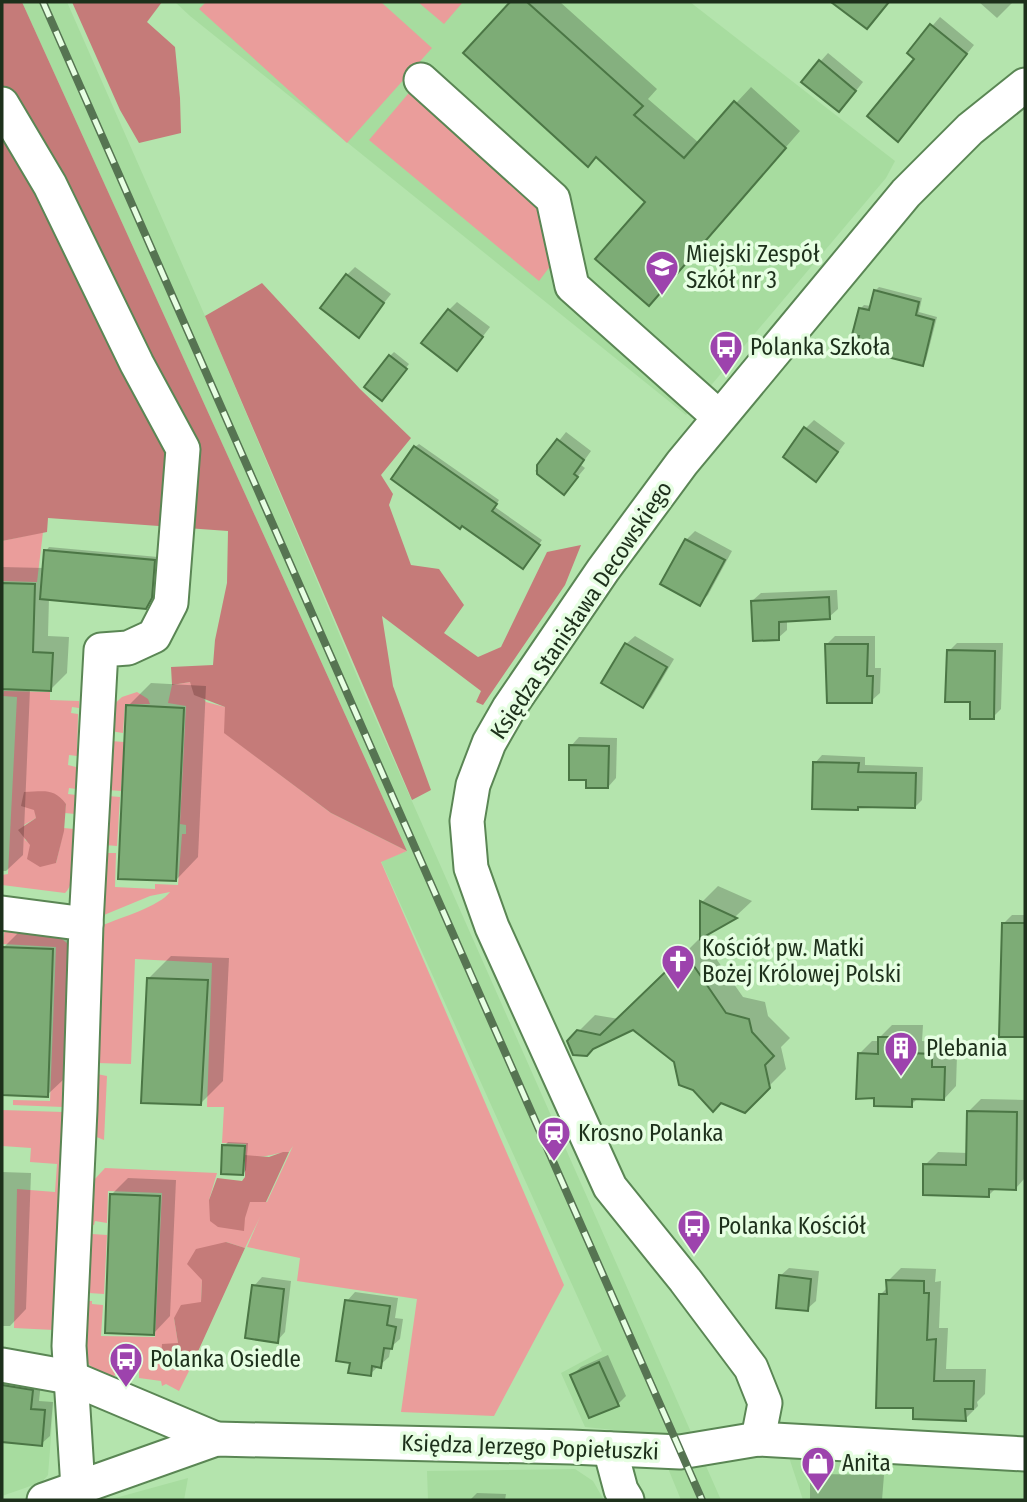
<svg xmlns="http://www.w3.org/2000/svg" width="1027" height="1502" viewBox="0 0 1027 1502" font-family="'Fira Sans Condensed',sans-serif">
<rect width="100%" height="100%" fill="#b4e4ad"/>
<!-- built -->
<g fill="#a7dc9f">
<path d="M22,2H67L205,316L365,695L721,1500H681L654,1434L585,1427L561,1373L602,1351L381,861L407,851Z"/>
<path d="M175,2H690L895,161L886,178L686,415L190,16Z"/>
<path d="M2,1357L55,1386L48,1475L42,1482L2,1496Z"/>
<path d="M785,1445L1025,1459V1500H803Z"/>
<path d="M575,1469L593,1481L604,1500H428L427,1471Z"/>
<path d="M188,1478L184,1500H108Z"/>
</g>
<!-- green -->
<g fill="#ea9d9b">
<path d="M206,2H381L432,48L347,143L199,9Z"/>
<path d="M418,2H463L444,24Z"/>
<path d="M413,88L544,203L554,261L539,281L369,140Z"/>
<path d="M43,532L37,582L2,581V541Z"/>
<path d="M190,682L206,702L225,707V733L331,813L407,851L381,862L564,1285L494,1416L401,1412L417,1299L297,1281L300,1258L247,1247L260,1217L245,1248L226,1242L202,1280L201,1303L174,1318L178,1343L172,1369H190L179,1391L166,1384L162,1386L161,1381L139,1378V1371L116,1369L114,1379L101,1375L84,1360L88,1301H92V1304L103,1305L101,1336L155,1337L162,1193L108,1191L107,1223L95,1221L94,1225H91L94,1180L105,1168L217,1173L209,1200L244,1230V1218L250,1201L267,1202L293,1146L289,1152C273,1153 261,1160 245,1155L246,1144L222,1143L224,1107H207L212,963L135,959L131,1064L97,1063L103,925C120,918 160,906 170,892L150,896L104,915L106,853H116L115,887L155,889V884L178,885L182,834H186V825L180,824L186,706L168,703L172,685Z"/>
<path d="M4,691L50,692V700L79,701V708L72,707L71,713L78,714L77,756L69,755L68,765L76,767V789L69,788L68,794L76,795L75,814L65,813L66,804L48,792H24L35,810L36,818L24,825L25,840L56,863L64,828L74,829C74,845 77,883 65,893L2,885V875L8,874L17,697L3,696Z"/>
<path d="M137,692L148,699L150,704H125L123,733L110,731L111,707L122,697Z"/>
<path d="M111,741L124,742L121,791L108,790Z"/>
<path d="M108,796L120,797L117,846L105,845Z"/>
<path d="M5,926L57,935L68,944L63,1107L13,1105V1100L50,1101L56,947L3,944Z"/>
<path d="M97,1074L107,1076L104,1140L94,1136Z"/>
<path d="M2,1110L63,1112L54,1330L14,1328L17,1189L55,1192L57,1164L30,1162L31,1148L2,1146Z"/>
<path d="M92,1234L107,1235L104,1294L89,1293Z"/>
</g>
<!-- forest -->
<g fill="#c57b79">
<path d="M2,2H22L407,851L331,813L224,733L225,707L194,695L190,682L172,685L171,667L213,665L215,640L227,583L228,531L48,518L47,532L2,541Z"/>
<path d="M72,2H162L147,22L175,47L180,98L181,133L139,143L120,110Z"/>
<path d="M262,283L360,389L411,438L381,475L393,494L389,505L411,565L439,569L464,605L444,633L478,657L501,647L547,552L581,545L565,585L483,705L476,702L481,691L382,616L393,686L431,790L412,800L205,316Z"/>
<path d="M24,792C43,792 53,787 66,804L64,831L56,863L40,867L27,859L30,845L18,830L36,818L34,810L21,806Z"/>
<path d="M283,1152H289L266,1202H250L245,1218L244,1231L218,1227L210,1221L209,1200L217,1178L242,1181L245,1177V1155L269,1157Z"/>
<path d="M226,1242L245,1248L190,1369H172L161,1358L162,1344L178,1343L174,1318L181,1305L201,1302L202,1280L187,1264L196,1249Z"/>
</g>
<!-- shadow -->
<g fill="#0003">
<path d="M513,2H560L657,89L648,99L699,143L751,87L800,131L649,304L648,202L597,155L466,53Z"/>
<path d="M979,2H1013L997,18Z"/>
<path d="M940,17L974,45L898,140L917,59L909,53Z"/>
<path d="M828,53L863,82L847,102L820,62Z"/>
<path d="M355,267L391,294L359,335L347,275Z"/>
<path d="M879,287L922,298L919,312L937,317L926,360L922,364L861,308L864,305L871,306L875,291Z"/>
<path d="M457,302L490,327L465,360L449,310Z"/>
<path d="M394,352L409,364L385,395L390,356Z"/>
<path d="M814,420L845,443L824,471L806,428Z"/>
<path d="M566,432L591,451L581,465L585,468L564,493L535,471Z"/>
<path d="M419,444L499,500L495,507L542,540L526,563L415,447Z"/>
<path d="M695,531L732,551L708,595L699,604L663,584L686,540Z"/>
<path d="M49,547L158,557L155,592L146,607L49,598L48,636L69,637L67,673L51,689H30L23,855L6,871H2V567L44,568L46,551Z"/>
<path d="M837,590L838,609L829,617L787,620V630L778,638L752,601L761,593Z"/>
<path d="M635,636L674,659L651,698L643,706L626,644Z"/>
<path d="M835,636H875V668H881L880,693L871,701L827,644Z"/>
<path d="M957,643H1003L1001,709L993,717L949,651Z"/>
<path d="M151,683L206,686L198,857L176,880L128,706Z"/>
<path d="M579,737L617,738L616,778L608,787L588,778L571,746Z"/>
<path d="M822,755L865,757V765L923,767L922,800L915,807L860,805L857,809L815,763Z"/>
<path d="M718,886L752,901L736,916L701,936L702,902Z"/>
<path d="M1012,915H1025V1035H1001L1004,923Z"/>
<path d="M20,931L69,933L64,1079L47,1095L2,1093L3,948Z"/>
<path d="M701,937L743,997L765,1002L768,1016L790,1038L781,1047L786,1069L744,1111L633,1028L569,1041L595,1015L619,1019Z"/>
<path d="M171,956L229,958L223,1081L200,1104L149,978Z"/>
<path d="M892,1025H923L922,1041L944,1042V1055H957L956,1086L944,1099L919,1097L911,1105L876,1097L859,1054L872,1041H880V1037Z"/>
<path d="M981,1099L1025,1100V1178L1015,1189L996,1188L989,1195L925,1165L938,1152L968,1153V1112Z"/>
<path d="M228,1142L248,1143L246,1170L243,1174L224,1146Z"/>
<path d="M2,1172L31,1173L26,1309L10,1326H2Z"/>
<path d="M128,1178L176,1180L170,1316L154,1333L112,1194Z"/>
<path d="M789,1268L819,1271L816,1301L807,1309L780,1276Z"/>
<path d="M901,1268L936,1269L935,1282L941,1281L939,1328H948L946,1369H986L985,1394L977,1402L978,1406L965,1419L915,1406L881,1294L888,1287V1281Z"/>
<path d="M262,1277L291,1281L285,1332L277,1341L254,1286Z"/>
<path d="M355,1292L398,1298L395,1318L403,1319L400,1339L391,1347L389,1357L370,1374L352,1362L347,1301Z"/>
<path d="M608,1355L626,1396L618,1404L572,1375L581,1367Z"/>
<path d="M2,1377L41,1382L39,1401L53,1402L50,1436L41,1444L2,1440Z"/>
<path d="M818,1474L884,1475L882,1500H810V1483Z"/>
<path d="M477,1493L506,1494L505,1500H470Z"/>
</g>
<!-- building -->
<g fill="#7dac76" stroke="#4b7645" stroke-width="2">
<path d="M510,2H527L643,106L634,115L684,158L734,101L786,148L649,306L595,259L645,202L596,157L588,167L463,53Z"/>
<path d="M831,2H889L867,29Z"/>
<path d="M930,24L967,54L898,142L867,116L914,59L907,53Z"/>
<path d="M819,60L856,91L839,112L801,82Z"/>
<path d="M346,274L384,303L359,338L320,308Z"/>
<path d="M874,290L919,302L916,315L934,320L923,366L856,349L859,336L852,335L859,308L869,310Z"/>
<path d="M448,309L483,337L457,371L421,343Z"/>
<path d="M389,355L407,369L382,401L364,387Z"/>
<path d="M804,427L838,452L816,482L783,457Z"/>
<path d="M557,439L584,460L574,474L578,477L564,495L537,474V465Z"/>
<path d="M414,446L497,504L492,511L540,545L523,569L462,526L460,529L391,479Z"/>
<path d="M685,539L725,560L700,606L660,584Z"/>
<path d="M44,550L155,560L152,598L146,609L40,599Z"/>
<path d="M2,583L35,584L33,652L53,653L51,691L2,689Z"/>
<path d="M829,597L830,619L779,622V640L753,641L751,601Z"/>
<path d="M625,643L667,667L643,708L601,683Z"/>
<path d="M825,644H868L867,676H873L872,703H827Z"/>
<path d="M947,650L995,651L994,719H970V702H945Z"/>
<path d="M126,705L184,708L176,881L118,879Z"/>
<path d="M569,745L609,746L608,788H586V780H569Z"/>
<path d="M813,762L859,763L858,772L916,773L915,808L858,807V810L812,809Z"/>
<path d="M700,901L737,918L700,939Z"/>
<path d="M1002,923H1025V1037H999Z"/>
<path d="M2,947L53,949L48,1097L2,1095Z"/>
<path d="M685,953L726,1013L749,1019L752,1032L774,1056L765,1065L770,1088L745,1113L721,1103L713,1112L693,1090L679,1085L674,1062L633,1030L593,1049L587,1056L573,1055L567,1041L577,1030L600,1035Z"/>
<path d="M147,978L208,980L201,1105L141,1103Z"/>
<path d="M878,1037H911V1053L932,1054V1067H945L944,1100L912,1099V1107L874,1106V1098L856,1099L858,1053L878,1054Z"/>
<path d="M967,1111L1017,1112L1016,1190L989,1189V1197L923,1195V1164L966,1165Z"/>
<path d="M222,1145L245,1146L243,1175L221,1174Z"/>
<path d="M110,1194L160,1196L154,1335L105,1333Z"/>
<path d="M779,1275L811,1279L808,1311L776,1308Z"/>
<path d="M886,1280L924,1281V1293H929L927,1340L936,1339L934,1381H974L973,1409H965L966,1421L913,1419V1408H876L879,1294H887Z"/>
<path d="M252,1285L284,1289L278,1343L245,1338Z"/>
<path d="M345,1300L390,1306L387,1325L396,1327L392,1349L384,1348L381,1368L372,1366L371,1376L348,1373L350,1363L336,1361Z"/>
<path d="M599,1362L619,1406L589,1418L570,1375Z"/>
<path d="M2,1385L33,1390L31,1409L45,1410L42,1446L2,1442Z"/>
</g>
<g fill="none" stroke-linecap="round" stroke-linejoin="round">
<defs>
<g id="minor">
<path d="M421,80L553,199L572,286L719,417"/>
<path d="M2,104L50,185L137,364L183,449L171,603L154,636L128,648L101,650L86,924"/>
<path d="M2,913L86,924L80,1110L69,1346L78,1488"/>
<path d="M2,1365L69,1377L216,1439"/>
<path d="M758,1439L765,1403L751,1368L685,1280L610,1187L492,927L471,868L467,821L473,785L489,743L509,708L603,570L682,463L906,193L970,129L1025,85"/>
<path d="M610,1449L621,1490L627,1500"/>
<path d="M44,1500L216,1439L571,1447L680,1452L758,1439L1025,1454"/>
</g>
</defs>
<!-- minor casing -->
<use href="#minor" stroke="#5a8654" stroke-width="37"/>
<!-- minor -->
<use href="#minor" stroke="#fff" stroke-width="33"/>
<defs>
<path id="rail" d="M43,2L702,1500"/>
</defs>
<!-- rail casing -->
<use href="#rail" stroke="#567452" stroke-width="8"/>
<!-- rail -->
<use href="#rail" stroke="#e6fee2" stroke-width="5" stroke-dasharray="16" stroke-linecap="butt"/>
</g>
<!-- icons -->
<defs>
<symbol id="school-pin" viewBox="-11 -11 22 30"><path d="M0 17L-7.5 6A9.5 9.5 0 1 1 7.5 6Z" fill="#9d43ad" stroke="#e6fee2"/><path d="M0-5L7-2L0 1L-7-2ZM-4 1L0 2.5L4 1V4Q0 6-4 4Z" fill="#fff"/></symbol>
<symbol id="bus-pin" viewBox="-11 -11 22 30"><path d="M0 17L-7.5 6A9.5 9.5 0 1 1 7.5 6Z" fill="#9d43ad" stroke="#e6fee2"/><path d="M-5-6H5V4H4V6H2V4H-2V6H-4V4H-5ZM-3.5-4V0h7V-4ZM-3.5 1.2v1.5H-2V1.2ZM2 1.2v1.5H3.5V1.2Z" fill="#fff"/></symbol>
<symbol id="church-pin" viewBox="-11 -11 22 30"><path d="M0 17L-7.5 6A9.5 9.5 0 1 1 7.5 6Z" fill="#9d43ad" stroke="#e6fee2"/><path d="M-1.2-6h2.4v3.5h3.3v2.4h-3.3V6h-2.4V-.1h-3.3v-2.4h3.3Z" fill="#fff"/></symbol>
<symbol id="building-pin" viewBox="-11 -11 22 30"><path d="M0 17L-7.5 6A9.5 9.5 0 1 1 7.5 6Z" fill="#9d43ad" stroke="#e6fee2"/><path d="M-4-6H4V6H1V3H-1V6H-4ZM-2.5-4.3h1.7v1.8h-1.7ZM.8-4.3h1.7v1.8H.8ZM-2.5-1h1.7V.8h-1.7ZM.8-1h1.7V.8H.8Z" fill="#fff"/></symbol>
<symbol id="station-pin" viewBox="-11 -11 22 30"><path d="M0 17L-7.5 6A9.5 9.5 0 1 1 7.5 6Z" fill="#9d43ad" stroke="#e6fee2"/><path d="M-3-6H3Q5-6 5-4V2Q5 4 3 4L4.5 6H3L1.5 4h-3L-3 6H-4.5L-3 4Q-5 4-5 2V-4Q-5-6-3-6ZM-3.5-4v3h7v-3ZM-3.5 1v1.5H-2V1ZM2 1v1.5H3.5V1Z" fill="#fff"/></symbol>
<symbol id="shop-pin" viewBox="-11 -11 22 30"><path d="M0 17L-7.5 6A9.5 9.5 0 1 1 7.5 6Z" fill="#9d43ad" stroke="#e6fee2"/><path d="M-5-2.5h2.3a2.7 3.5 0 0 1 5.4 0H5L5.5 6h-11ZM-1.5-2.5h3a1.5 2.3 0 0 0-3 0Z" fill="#fff"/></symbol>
</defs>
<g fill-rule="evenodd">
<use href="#school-pin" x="643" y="248" width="38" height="52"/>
<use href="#bus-pin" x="707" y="328" width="38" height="52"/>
<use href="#church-pin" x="659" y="942" width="38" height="52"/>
<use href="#building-pin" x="882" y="1029" width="38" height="52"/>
<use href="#station-pin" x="535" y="1114" width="38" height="52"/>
<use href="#bus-pin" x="675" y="1207" width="38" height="52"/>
<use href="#bus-pin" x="107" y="1340" width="38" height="52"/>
<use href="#shop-pin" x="799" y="1444" width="38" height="52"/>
</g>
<g text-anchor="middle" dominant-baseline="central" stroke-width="7" stroke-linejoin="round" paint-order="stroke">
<!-- poi labels -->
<g font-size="23" fill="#1d301b" stroke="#e6fee2" text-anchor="start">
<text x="686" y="254">Miejski Zespół<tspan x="686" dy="26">Szkół nr 3</tspan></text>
<text x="750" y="347">Polanka Szkoła</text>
<text x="702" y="948">Kościół pw. Matki<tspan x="702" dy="26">Bożej Królowej Polski</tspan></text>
<text x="926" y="1048">Plebania</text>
<text x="578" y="1133">Krosno Polanka</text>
<text x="718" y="1226">Polanka Kościół</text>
<text x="150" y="1359">Polanka Osiedle</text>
<text x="842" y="1463">Anita</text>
</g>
<!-- street labels -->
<g font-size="23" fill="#1d301b" stroke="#e6fee2">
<text transform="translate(581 610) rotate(-56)">Księdza Stanisława Decowskiego</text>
<text transform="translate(530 1447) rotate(2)">Księdza Jerzego Popiełuszki</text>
</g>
</g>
<!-- border -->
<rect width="1027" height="1502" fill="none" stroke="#1d301b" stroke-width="7"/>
</svg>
